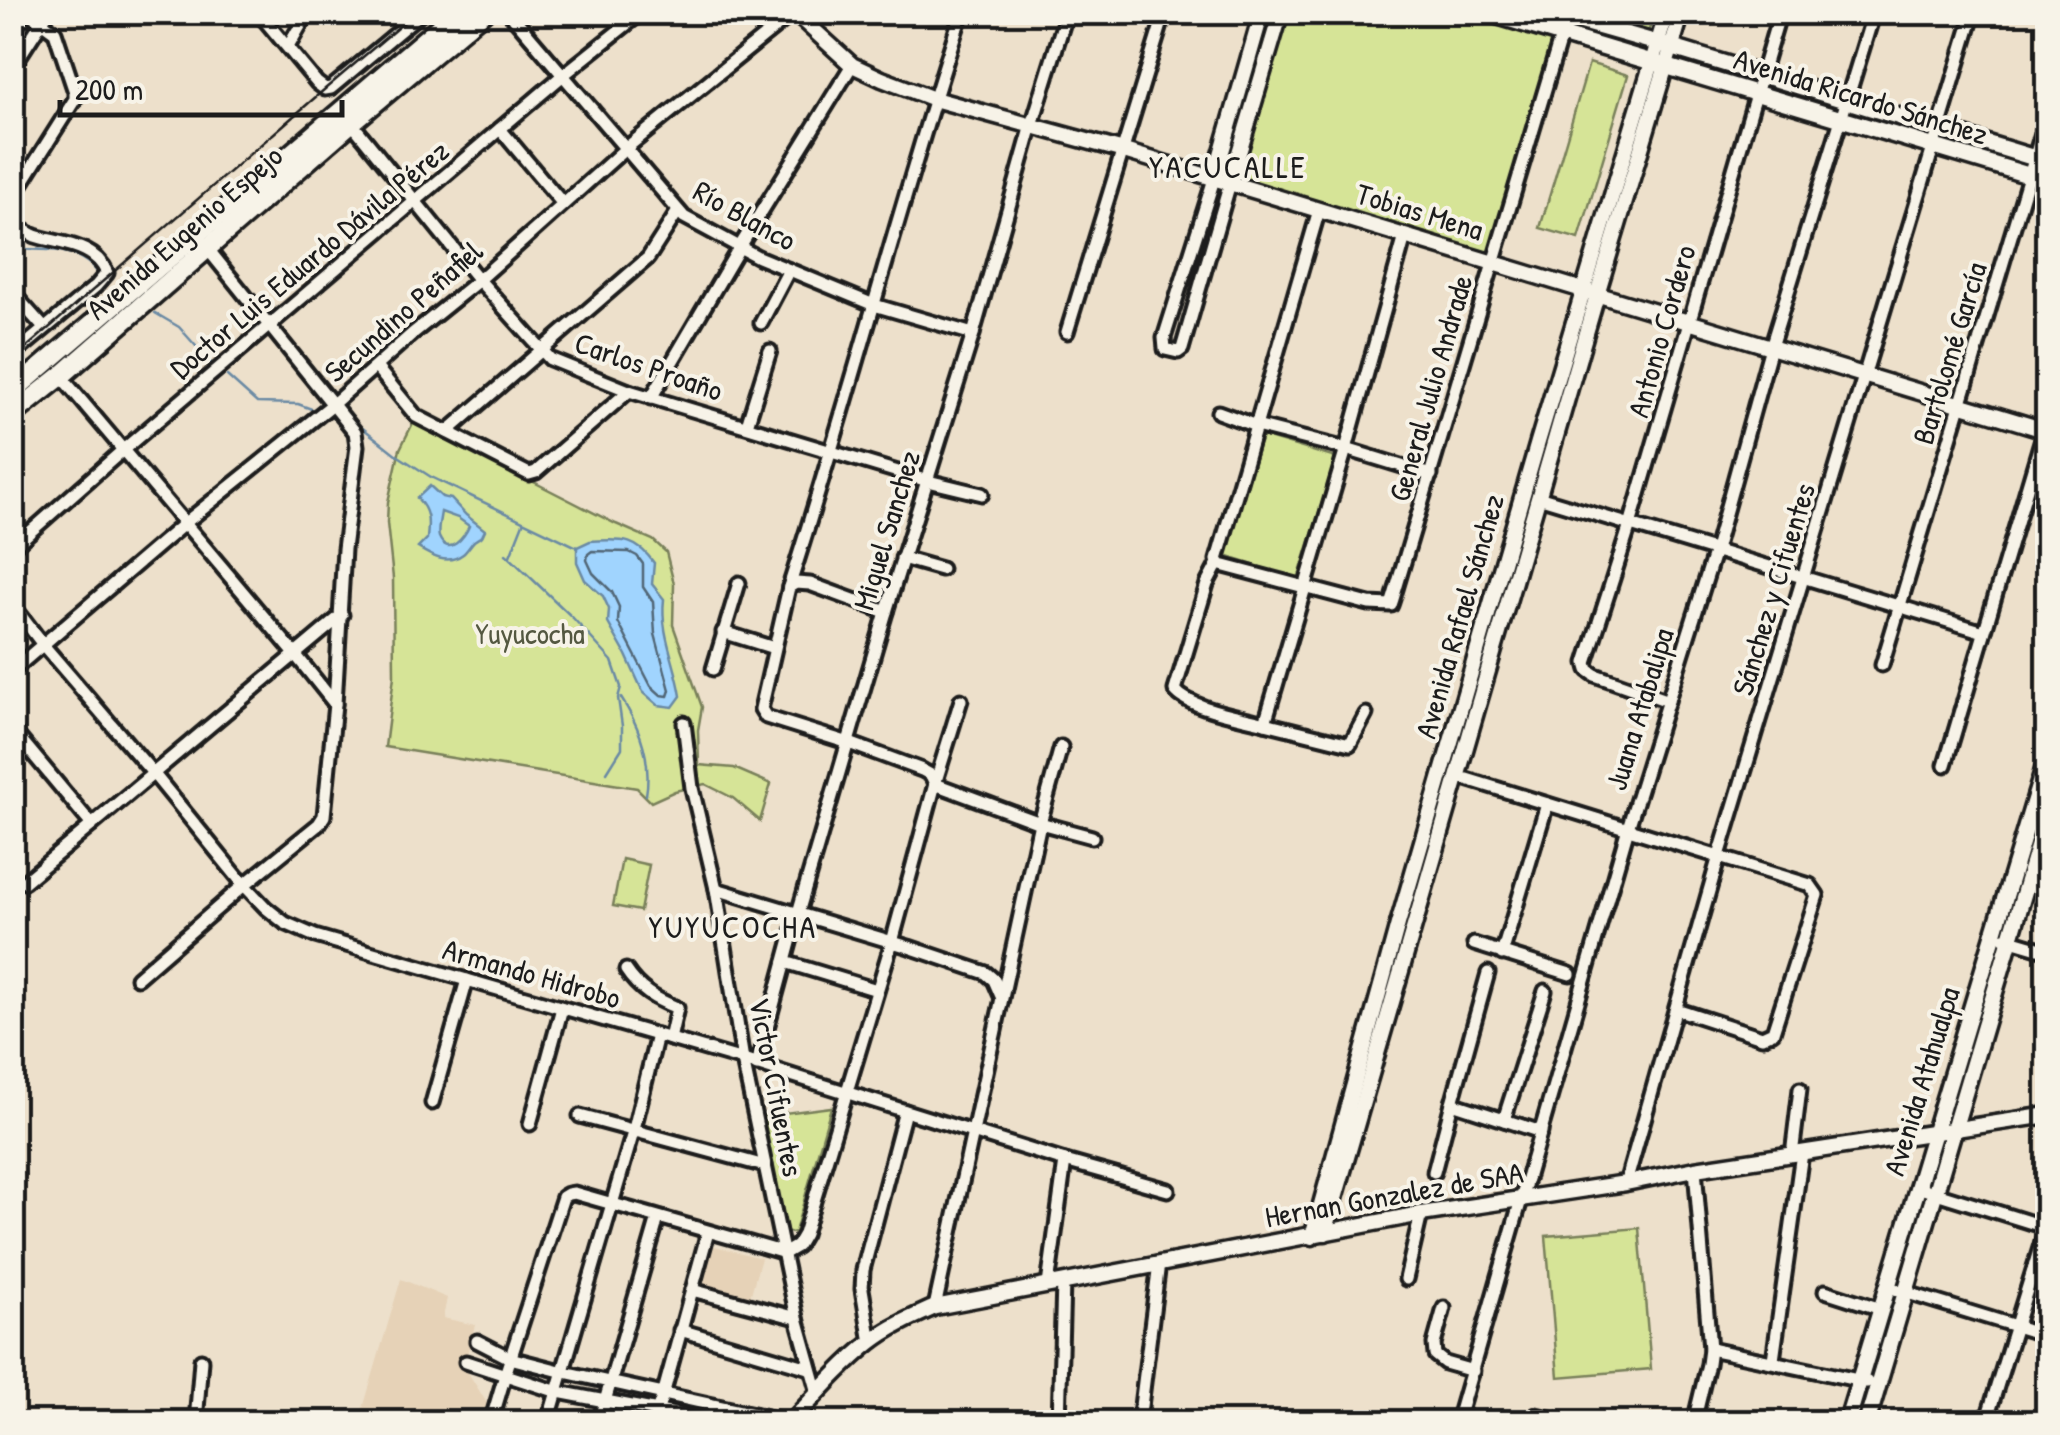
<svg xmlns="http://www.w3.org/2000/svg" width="2060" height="1435" viewBox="0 0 2060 1435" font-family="'Patrick Hand',sans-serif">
<rect width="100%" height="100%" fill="#ede0cb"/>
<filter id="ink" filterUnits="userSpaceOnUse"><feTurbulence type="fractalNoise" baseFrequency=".01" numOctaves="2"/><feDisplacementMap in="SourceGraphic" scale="20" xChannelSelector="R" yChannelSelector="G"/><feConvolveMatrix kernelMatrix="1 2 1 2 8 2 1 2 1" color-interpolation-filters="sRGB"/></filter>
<g filter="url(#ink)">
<!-- built -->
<g fill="#e6d2b7">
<path d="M711,1245L761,1258L749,1301L697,1287Z"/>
<path d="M401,1279L447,1298L443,1318L475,1325L464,1366L490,1408L486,1422H359Z"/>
</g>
<!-- green -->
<g fill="#d6e497" stroke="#79805a" stroke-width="2.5">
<path d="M1286,13H1451L1555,40L1490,255L1236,177Z"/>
<path d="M1578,13H1654L1648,33Z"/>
<path d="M1589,63L1628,75L1579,239L1540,228Z"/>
<path d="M413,423L518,474L616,524L653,540L666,552L674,584L673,625L702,707L698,730L699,765L734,768L771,784L760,821L733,798L705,784L675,791L651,802L637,788L385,747L394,676L393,578L387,523L388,502L400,449Z"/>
<path d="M1262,436L1336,458L1298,579L1225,556Z"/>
<path d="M622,859L649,865L640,911L613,906Z"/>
<path d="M831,1107L795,1232L791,1233L787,1231L761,1116Z"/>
<path d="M1639,1228L1651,1369L1558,1377L1546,1236Z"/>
</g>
<!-- water -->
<g fill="#a0d4fe" stroke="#6b8aa4" stroke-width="2.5" fill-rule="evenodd">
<path d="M430,486L442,497L451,499L466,515L485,530C479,542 486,532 474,541C470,545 467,551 463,554C447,566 431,556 418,548L427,539C429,520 429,511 417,498ZM441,512L458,518L469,526C465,537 448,558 439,537C437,531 440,519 441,512Z"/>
<path d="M590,541C620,540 635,536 654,563L652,584L664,599C660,633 676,663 681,696L673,707L658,705L643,692L626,655L608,623L609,609L603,596L585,580L577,562V547Z"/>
</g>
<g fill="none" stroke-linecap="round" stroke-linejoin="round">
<!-- shore -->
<path stroke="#516676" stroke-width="2.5" d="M592,551L629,552L637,556L643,564V587L653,602L655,634L670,690L668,696L661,695L651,686L618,622L619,607L612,592L593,573L587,560L588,554Z"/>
<!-- stream -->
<g stroke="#6b8aa4" stroke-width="2.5">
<path d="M12,250C43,249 78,246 98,273"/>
<path d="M155,313L179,327L211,363"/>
<path d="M227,376L257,403L298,404L317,411"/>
<path d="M355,422L397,455L431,477L577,547"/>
<path d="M506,554L573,618L612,661L621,687L618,698L622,726V748L607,772"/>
<path d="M510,556L523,523"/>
<path d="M621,698C640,727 652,760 646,795"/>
</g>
<defs>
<g id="minor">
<path d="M258,12L317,83L325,89L331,88L422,12"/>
<path d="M509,12L684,217L758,257L874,305L973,334"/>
<path d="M288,47L308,12"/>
<path d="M12,68L48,12"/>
<path d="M350,121L479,280L550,359L629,391L928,481L982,494"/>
<path d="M500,129L563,204"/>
<path d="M1214,179L1164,338L1165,349L1178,352L1182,349L1230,183"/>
<path d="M12,199L75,99V92L55,32L28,12"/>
<path d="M1319,210L1217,560L1221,565L1369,604L1391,605L1393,599L1568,12"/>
<path d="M12,223C20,227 27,233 35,236C60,244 95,244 107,273L96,286L12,356"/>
<path d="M12,292L44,328"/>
<path d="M761,323L789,270"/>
<path d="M1067,332L1165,12"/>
<path d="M376,367L416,416L529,474L536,472L629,391"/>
<path d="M59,374L295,654L335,704"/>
<path d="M651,398L739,248L852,65"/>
<path d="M1218,412L1256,426L1346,449L1431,475"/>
<path d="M747,425L770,351"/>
<path d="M447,432L648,258L678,211"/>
<path d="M1538,497L1984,632"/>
<path d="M12,548L123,450L562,76L642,12"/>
<path d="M902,558L941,569"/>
<path d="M1218,563L1207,584L1175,690C1190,709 1240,716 1265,723L1346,449L1405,236"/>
<path d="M789,587C850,397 900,203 962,12"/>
<path d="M12,604L44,646L153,773L244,885L266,908L285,923L315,936L743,1060L1065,1161L1168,1190"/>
<path d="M723,632L774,648"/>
<path d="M1882,665L2048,113"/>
<path d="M713,669L739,583"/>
<path d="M12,671L185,523L333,404L412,334L479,280L625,149L794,12"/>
<path d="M961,700L935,784L1040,823L1092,837"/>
<path d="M1668,701L1595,675L1588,670L1586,663L1630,525L1780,12"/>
<path d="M684,723L692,788L716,889L743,1060L797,1318L818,1393"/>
<path d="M1265,723L1350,744L1366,714"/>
<path d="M12,729L92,825"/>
<path d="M1945,765L2048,418"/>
<path d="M1457,776L1810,885L1817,895L1773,1032L1762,1037L1676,1009"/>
<path d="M24,882L342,615"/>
<path d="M716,889L909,947L986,973L994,980L1001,996"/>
<path d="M2004,938L2048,951"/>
<path d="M1474,944L1570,974"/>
<path d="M1502,954L1547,804"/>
<path d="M785,962L877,990"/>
<path d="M626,970C639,990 655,999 677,1008L670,1039"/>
<path d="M1488,973L1452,1103L1541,1132"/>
<path d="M137,978L244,885L319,824L324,816L335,704L344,549L357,446L355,432L203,243"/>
<path d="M757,1065L798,913L886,612L973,334L1032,125L1067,12"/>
<path d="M432,1103L467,980"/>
<path d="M580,1116L765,1166"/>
<path d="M1504,1120L1545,991"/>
<path d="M530,1124L562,1008"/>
<path d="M1792,1155L1800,1089"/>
<path d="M1434,1172L1452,1103"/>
<path d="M1626,1183L1719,856L1974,12"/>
<path d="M1917,1187L2048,1228"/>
<path d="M1406,1279L1421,1214"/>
<path d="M1048,1285L1065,1161"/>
<path d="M1888,1287L2048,1336"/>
<path d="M692,1290L797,1318"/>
<path d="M1825,1291L1881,1309"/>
<path d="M935,1307L1040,823L1061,747"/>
<path d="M1444,1308L1434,1344L1435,1355L1445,1363L1473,1371"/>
<path d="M680,1330L809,1368"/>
<path d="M477,1341L510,1358L564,1372L790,1422"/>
<path d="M871,1343L862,1289L863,1270L905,1111"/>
<path d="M1710,1349L1867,1382"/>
<path d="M1773,1360L1802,1153"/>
<path d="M466,1362L558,1392L716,1422"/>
<path d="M1536,1415L1568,1422"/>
<path d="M196,1422L201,1360"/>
<path d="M491,1422L505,1375L563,1197L568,1194L574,1193L785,1253L797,1246L804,1234L892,942L935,784L931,775L922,770L849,743L766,717L761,709L789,587L796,583L810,584L886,612"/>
<path d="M548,1422L634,1129L657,1035"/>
<path d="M599,1422L658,1218"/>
<path d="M653,1422L663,1395L708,1232"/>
<path d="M1059,1422L1063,1282"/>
<path d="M1139,1422L1159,1263"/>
<path d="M1457,1422L1628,828L1715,550L1771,347L1874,12"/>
<path d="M1694,1422L1708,1364L1710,1349L1695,1169"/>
<path d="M1986,1422L2048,1222"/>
</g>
<g id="tertiary">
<path d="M794,12L852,65L882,79L934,99L1124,151L2048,431"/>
<path d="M1214,179L1262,12"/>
<path d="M1230,183L1281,12"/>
<path d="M1325,1233L1597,295L1682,12"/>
<path d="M1312,1237L1398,924L1538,442L1667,12"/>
<path d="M791,1422C816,1395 842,1365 871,1342C890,1327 913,1317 935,1307L1421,1214L1626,1183L1695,1169L2048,1115"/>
</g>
<g id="secondary">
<path d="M1485,12L2048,181"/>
<path d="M1548,12L1657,43L2048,162"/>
<path d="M1847,1422L2048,755"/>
<path d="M1867,1422L2048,812"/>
</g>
<g id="primary">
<path d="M12,392L457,12"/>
<path d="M12,415L61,376L351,123L483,12"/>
</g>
</defs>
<!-- minor casing -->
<use href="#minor" stroke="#1c1c1c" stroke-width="19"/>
<!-- tertiary casing -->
<use href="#tertiary" stroke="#1c1c1c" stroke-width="21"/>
<!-- secondary casing -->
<use href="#secondary" stroke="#1c1c1c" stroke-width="22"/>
<!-- primary casing -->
<use href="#primary" stroke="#1c1c1c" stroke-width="25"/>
<!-- minor -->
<use href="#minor" stroke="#f7f3e8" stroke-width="11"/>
<!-- tertiary -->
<use href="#tertiary" stroke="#f7f3e8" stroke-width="14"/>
<!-- secondary -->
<use href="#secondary" stroke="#f7f3e8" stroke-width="15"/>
<!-- primary -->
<use href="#primary" stroke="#f7f3e8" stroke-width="18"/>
<!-- rail -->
<path stroke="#1c1c1c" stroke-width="2.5" d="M12,360L325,89L416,12"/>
</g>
</g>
<g text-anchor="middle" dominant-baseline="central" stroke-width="8" stroke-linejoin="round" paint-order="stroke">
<!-- street labels -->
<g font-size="30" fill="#1c1c1c" stroke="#f7f3e8">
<text transform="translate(1861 96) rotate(17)">Avenida Ricardo Sánchez</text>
<text transform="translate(1420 211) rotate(17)">Tobias Mena</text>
<text transform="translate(745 215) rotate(29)">Río Blanco</text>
<text transform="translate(184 232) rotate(-41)">Avenida Eugenio Espejo</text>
<text transform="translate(309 259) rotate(-40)">Doctor Luis Eduardo Dávila Pérez</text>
<text transform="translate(403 311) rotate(-41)">Secundino Peñafiel</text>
<text transform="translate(1661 331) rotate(-74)">Antonio Cordero</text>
<text transform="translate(1949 353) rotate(-73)">Bartolomé García</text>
<text transform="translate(649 366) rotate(19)">Carlos Proaño</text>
<text transform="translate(1430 388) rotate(-74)">General Julio Andrade</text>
<text transform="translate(886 530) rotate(-73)">Miguel Sanchez</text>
<text transform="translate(1773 589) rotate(-73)">Sánchez y Cifuentes</text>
<text transform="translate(1459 616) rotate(-74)">Avenida Rafael Sánchez</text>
<text transform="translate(1639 709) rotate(-73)">Juana Atabalipa</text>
<text transform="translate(532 973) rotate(16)">Armando Hidrobo</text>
<text transform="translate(1921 1081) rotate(-73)">Avenida Atahualpa</text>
<text transform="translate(777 1087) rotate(79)">Victor Cifuentes</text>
<text transform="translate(1394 1194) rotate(-10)">Hernan Gonzalez de SAA</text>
</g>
<!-- park labels -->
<g font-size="30" fill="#545841" stroke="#f7f3e8">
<text x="530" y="633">Yuyucocha</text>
</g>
<!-- neighbourhood labels -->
<g font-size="32" letter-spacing="2.5" fill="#1c1c1c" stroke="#f7f3e8">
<text x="1228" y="166">YACUCALLE</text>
<text x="733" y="926">YUYUCOCHA</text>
</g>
</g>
<!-- margin -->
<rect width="2060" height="1435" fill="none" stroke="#f7f3e8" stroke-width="50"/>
<rect x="25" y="25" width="2010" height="1385" fill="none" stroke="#1c1c1c" stroke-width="4" filter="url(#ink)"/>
<!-- scale -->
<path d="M60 100v15h282v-15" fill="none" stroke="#1c1c1c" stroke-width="5"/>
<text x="75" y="100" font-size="30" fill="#1c1c1c" stroke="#f7f3e8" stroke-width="8" paint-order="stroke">200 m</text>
</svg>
